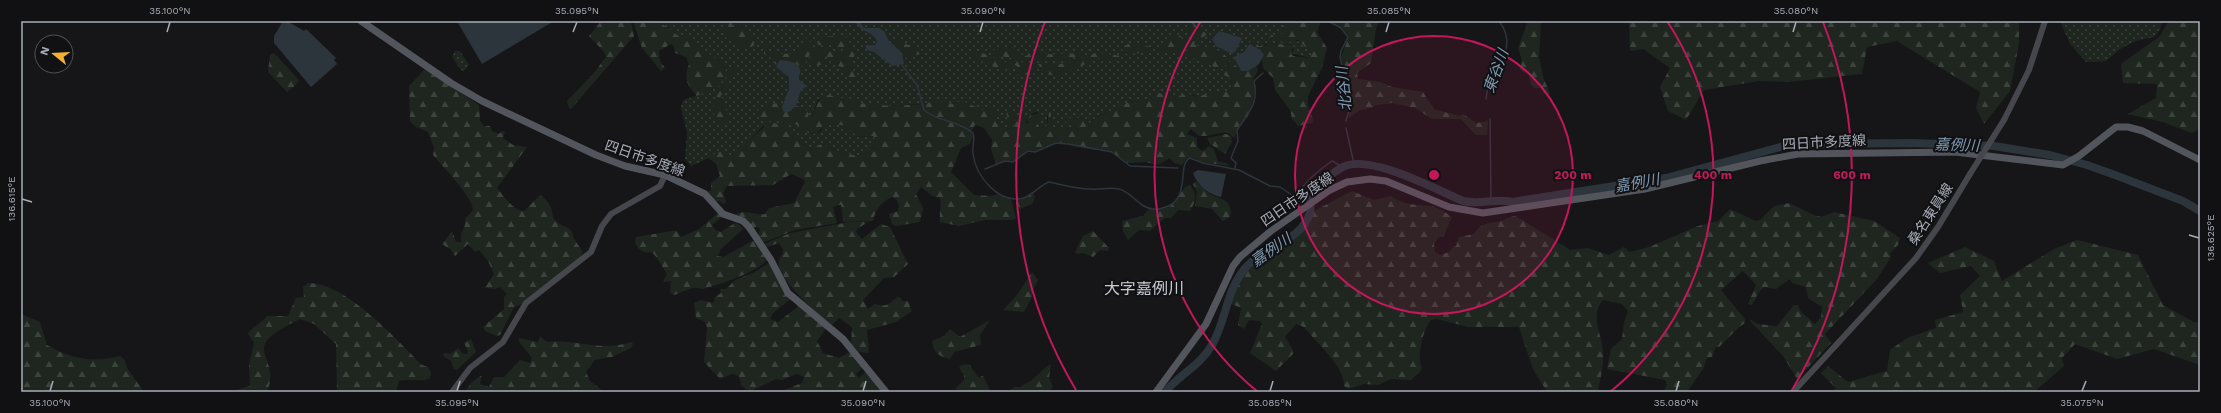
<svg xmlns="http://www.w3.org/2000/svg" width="2221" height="413" viewBox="0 0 2221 413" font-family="'Work Sans','Noto Sans JP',sans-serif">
<defs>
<pattern id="grass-dots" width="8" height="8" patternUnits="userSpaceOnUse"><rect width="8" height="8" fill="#1e261f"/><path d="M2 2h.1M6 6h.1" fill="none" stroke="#3c433d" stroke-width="1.8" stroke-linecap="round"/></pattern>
<pattern id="forest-firs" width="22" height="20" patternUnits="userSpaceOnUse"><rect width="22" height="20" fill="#1e261f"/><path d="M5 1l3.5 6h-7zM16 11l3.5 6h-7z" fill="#3c433d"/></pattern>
</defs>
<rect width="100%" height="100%" fill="#161618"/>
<!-- grass -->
<g fill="url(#grass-dots)">
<path d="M658,21H1284L1282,34H1275L1303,43L1312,53L1310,58L1291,53L1294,49L1291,45L1268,43L1263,46L1256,45L1254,42L1251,44L1259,64C1248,74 1242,71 1229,62L1221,73L1232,79L1231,89C1221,96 1208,91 1198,98L1193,95L1177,97L1159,93L1140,102C1123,98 1124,109 1111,112C1102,114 1096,116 1089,124L1085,119L1074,118L1069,123L1076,125L1073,129C1057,128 1051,135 1051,113L1047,116V126L1039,129L1037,122L1042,116L1036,112L1031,114L1029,123L1021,115L1020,120L1006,113L1009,122L1015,125L1014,129C1002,130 995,117 988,109L982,110L958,102C947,107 932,103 921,104C897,105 867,111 847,97L836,100L818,99L810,121L804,126L806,132L813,134L820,132L824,125H843L859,137L873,136L876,140C866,166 841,153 823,144L817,150L802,144L789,133L763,126L736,155H728L722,152L691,166L685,159L687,133L681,107L683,100C709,92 710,90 726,69L720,62L684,36L680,37Z"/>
<path d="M2060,21H2162L2160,30L2154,37L2136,41L2120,49L2106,61L2086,62L2070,44Z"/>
<path d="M455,51H460L469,65L464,71L461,70L452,57Z"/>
</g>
<!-- forest -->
<g fill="url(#forest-firs)">
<path d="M601,21H631L634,36L571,109L569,108L567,101L593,74L606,57L604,52L589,36Z"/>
<path d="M633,21H658L680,37L684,36L720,62L726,69C726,77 722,82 717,88H712L697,96C687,83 683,81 689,64L686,57L675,53L674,46L671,44L659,51L660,61L665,68L661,71L642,48Z"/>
<path d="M732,21H738V24L743,30L747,29L755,38L754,45L749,49C743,48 737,47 735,40L726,38L725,30L728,27V23H731L733,26Z"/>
<path d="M1196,21L1197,27L1207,34L1200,40L1195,36L1197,41L1191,37L1187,28H1193L1195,26L1191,23Z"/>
<path d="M1284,21H1318L1320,24L1317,32L1327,48L1322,68L1308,96V105L1313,120L1312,123L1298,126L1292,119L1290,110L1275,90L1273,78L1263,68L1261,50L1249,43L1253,40L1259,46H1265L1268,43L1291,45H1294L1291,53L1293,56L1310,58L1312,53L1298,40L1286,43L1269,40L1271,35L1282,34Z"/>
<path d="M1331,21H1379L1376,29L1371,63L1357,73L1358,79L1380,82L1392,87L1423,92L1434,109L1459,116L1463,114L1476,123L1488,121L1487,135H1476L1461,119H1432L1415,108L1392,103L1376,105L1372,108L1360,110L1349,118V107L1343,92L1346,78L1341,57L1349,36L1342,28Z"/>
<path d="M1528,21H1541L1539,58L1544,80L1550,93L1549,96L1543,93L1541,88H1534L1531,85L1529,75L1520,70L1522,60L1518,48Z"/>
<path d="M1629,21H2019V43L2010,91L1984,124L1976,108L1980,92L1897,41L1867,47L1862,74L1788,82L1759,81L1704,90L1686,120L1668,111L1660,87L1670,68L1643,49L1630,51Z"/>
<path d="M2169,21H2200V129L2191,133L2163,122L2128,114L2156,98L2157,84L2123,83L2121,64L2159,37Z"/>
<path d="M1174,33L1181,36L1182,41L1188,38C1191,40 1196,45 1198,46C1207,48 1223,49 1228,59L1224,68C1216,71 1201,58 1188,57L1187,50L1176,53L1159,51L1171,34Z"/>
<path d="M804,36L810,42L817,38L804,67L783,60H780L776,65L770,57L764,54V45L766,44L770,53L774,51L782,54L798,53L801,50Z"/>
<path d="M836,36L847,38L855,52C853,65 851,66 857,78L855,80C846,79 844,74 842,67L834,65L826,56L824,57L823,65H814L809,60L816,47L843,53L842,48L831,43L822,46L817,44L822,37Z"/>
<path d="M893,39L897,40L925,52L917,55L913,53L910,57L904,58L902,53L892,43Z"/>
<path d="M1014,43L1019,53L1025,56L1028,55L1029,51H1034C1052,57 1068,53 1086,53C1056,66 1024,62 993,54L992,51L1000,46L1009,51L1010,45Z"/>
<path d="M1128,44L1144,45L1154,49L1142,53L1123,54L1122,48Z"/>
<path d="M965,50L990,55L992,58L996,57L1005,63L1008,60L1036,64L1035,73L1029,75L1024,72L1016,75L1018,67L1015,65L1005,69L1007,72H1003L999,67C992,68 992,65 987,63C977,59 971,61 965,50Z"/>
<path d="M274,53L299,80L296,85L287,92L268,72L270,55Z"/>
<path d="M1097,53L1122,56L1120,60C1114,61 1107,60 1101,57L1058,76L1045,74L1038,64L1057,65Z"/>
<path d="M1230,61L1242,71L1256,66L1258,70L1253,80L1255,89L1251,109L1247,118L1237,128L1235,138L1226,132L1206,136H1199L1191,129L1187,134L1197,138V147L1203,151L1209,146L1214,149L1218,161L1228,164L1229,166L1203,162L1192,157L1187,158L1182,165L1174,163L1170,158L1157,165L1146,162L1128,163L1109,151L1082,148L1057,142L1036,151L1028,150L1012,162L1006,160L996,164L991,149L992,140L984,128L975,125L971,132L973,136L970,144L961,148L951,172L974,195L992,196L998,194L1011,199L1016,218L1013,220H985L959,226L940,222C939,212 942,205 940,198L932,196L921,187L916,194L923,208L920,222L896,226L892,224L889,214L898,211L899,206L897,200L892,197C882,201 875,210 873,221L843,222L841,205H839L833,207L837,223L795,230L762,243L758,237L760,229L758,227L753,228L735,216L736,214C747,209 755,216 765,214L769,208L794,203L805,182L803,179L791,174L773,185L727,186L723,193L726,201L724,204L719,201L717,202L706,193L711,190V183L720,176L716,164L707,157L722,151L728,155H736L744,145L770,122L786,126L792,136L802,144L817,150L819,145L823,144C841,153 866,166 876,140L873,136L859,137L843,125H824L817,134L801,132L800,127C815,124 813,103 825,94L833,96L836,99L847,97L859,103L892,106L925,104L936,100L953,104L963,101L982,110L994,108L996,110V117C1000,124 1006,130 1014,129L1015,126L1009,122L1006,113H1013V117L1020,120V113H1022L1027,123H1029L1030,115L1041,113L1042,116L1037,122L1039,129L1047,126L1049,112L1051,113C1051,135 1057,128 1073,129L1076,125L1066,122L1064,118L1085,119L1089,124C1099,113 1103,116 1114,110C1124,105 1128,99 1140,102L1159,93L1177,97L1187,93L1198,98C1210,89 1220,96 1231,89L1232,79L1220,73Z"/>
<path d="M735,67L738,68V71L730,77L726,92L720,96L725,101L728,122L722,123C700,110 726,84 730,68Z"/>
<path d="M425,69L479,105L480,120L484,126H490L492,131L499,134L502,131L505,132L503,138L513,145L527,147L497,188C504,196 512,210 524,211L540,195C557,207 548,214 557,222C560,225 567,227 571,230L574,239L583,252L580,259L520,305L514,307L500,335L496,336L485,331L483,327L504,309V297L507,294L500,287L495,289L485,288L494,274L488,261L479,250L475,252L468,244L455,256L450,249L442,244L451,232L453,233L456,242H461V234L465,225V219L473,210C473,197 442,166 433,155L434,148L428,132L416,127L410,121L409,86Z"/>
<path d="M770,103L782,104V107L790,112L796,106L805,108L809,114L804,124L798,125L762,118L759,116L758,110Z"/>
<path d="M1226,134L1231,136L1232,142L1225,154L1210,144L1207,138Z"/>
<path d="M1196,181C1201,186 1207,193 1214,196C1224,200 1229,200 1231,212L1230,217L1223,221L1212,209L1195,206L1197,192L1193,184Z"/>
<path d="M1189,185C1198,192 1196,202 1190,211L1178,210L1171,218H1165L1150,231L1139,230L1128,240L1123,231L1122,221L1143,216L1149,209C1181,214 1175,190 1189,185Z"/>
<path d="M1352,191L1374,200L1391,196C1406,206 1413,204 1430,206C1438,207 1445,212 1452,217L1443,237H1439L1434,243L1435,252L1440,255L1449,252L1453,247L1456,246L1459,237L1474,234C1482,221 1490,224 1501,221C1507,219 1510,216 1516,216L1570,250L1588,248L1609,255L1624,247L1630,252L1649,247L1698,226L1718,221L1730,209L1756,221L1760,220L1774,206L1789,203L1816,216L1822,217L1834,212L1874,221L1900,238L1898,245L1890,253L1891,257L1877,279L1825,334L1831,343L1797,379L1783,356L1750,321L1751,320L1757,324L1777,326L1794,305H1798L1801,312L1815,324L1821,317L1822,307L1808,298L1806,287L1792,283L1790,279L1776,289L1764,287L1759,292L1752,305L1748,304L1756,285L1743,271L1721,290L1745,319V323L1738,328L1719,347H1716L1712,357L1707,358L1703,369L1687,392H1663L1667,385L1665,380L1607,369L1611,349L1622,339L1624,323L1628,311L1622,304L1603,300C1589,316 1603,336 1603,354C1604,367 1600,378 1598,392H1547L1533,369L1519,327H1468L1437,319L1431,320C1423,329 1416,357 1422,368L1420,372L1411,380L1391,379L1378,385L1364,384L1348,389L1344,386C1345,366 1316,343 1304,327L1296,324L1285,337L1293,350V354L1276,371L1250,353L1262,324L1260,321L1249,320L1244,329L1238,325L1241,308L1229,303C1242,262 1270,257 1300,233C1308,227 1308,216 1316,210Z"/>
<path d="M1033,193L1035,197L1032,204L1020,209L1016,204V199L1025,198Z"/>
<path d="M718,213L722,217L712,225L715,230L721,232L735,223L740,225L743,229L721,249L717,256L723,257L754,240L767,259C760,272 717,285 703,289C699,289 697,287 694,288C686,289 680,294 673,295L670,292L671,281L663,282L667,274L657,258L652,252C644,254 637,249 635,242L636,237L672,231H677L681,237L699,229Z"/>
<path d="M849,222H868L857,229L856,232L862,239L881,224L890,227L908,264L894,277L884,278L863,300L868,309L875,304C887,308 889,303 898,297L901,298L902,301H908L912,311L896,322L867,330L869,353L859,352L851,344L852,327L839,318L831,326C820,316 775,277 779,262C779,258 783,255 783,250L779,243L767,247L764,244L790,233Z"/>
<path d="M1093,231L1109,248L1108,251L1100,250L1093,257L1083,253L1077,254L1075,252L1083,236Z"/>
<path d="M2077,240L2138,255L2163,305L2194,322H2200V365L2154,349L2117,359L2075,344L2062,358L2064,366L2034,392H1832L1836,388L1821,373L1828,366L1848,382L1887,371L1890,350L1907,338L1936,328L1935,320L1963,312L1960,295L1980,276L1971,266L1940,273L1928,263L1965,247L1994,261L2002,281L2054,249Z"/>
<path d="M769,263L787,297L791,299L773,313L770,319L778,322L800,305L827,327L817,341L823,353L839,358L850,352L862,368L856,374L859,378L865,372L883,392H779L802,383L804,377L797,374L782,380L776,379L749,392L741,385L739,376L732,374L720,379L704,362L707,327L704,321L696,318L694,303L701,300L713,303L715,297L721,293L720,289H726L735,280L753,273Z"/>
<path d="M1032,272L1038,280L1032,292V297L1024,312L1003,310L1017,295Z"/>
<path d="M308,283C345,282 397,340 422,365L428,367L431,372L430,378C420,383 410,378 399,381L396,392H337L336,344L314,324L300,319C233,351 283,353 267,392H236V390L250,386L249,365L254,343L248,334C253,326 261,324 267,316H288L296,298L304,297L303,287Z"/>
<path d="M21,314L40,322L47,345C71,359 93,363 120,356L125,360L127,368L144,392H21Z"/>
<path d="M990,320L980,335L981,345L954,352L950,359C939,357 933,352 932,341L944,336L950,329L960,337Z"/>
<path d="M540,336L547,342C577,339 600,352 632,342L633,344L631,348L612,357L595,360L586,372L590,381L604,392H465L471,383L482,375L480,384L489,387L494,377H504L520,360L530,363L532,358L519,342V338L538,342Z"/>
<path d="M471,339L476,352L457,370L454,369L451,361L443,356L444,353L450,354L458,348L463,354H467L468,351L464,343Z"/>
<path d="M969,364L978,377L983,376L991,392L957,391L956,388L964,380V374L959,368L961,365Z"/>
<path d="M1051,364L1049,378L1053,387L1048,392H1007L1015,387H1021C1026,382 1030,383 1034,378C1040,373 1044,368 1051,364Z"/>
</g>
<!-- water -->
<g fill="#2c353c">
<path d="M283,21H287L304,31L306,29L336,58L334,60L337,64L311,87L274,43V36Z"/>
<path d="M462,21H554L482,64L458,23Z"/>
<path d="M855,21H859L864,28H879L884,31L889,41L902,53L904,64L892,66L874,52L866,50V45H875L877,41C870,29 862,34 855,21Z"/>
<path d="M1219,31L1242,38L1236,51L1232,54L1216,46L1212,39Z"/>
<path d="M1250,44L1261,50L1264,55L1259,64L1248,71H1241L1234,57L1244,52Z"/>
<path d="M780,60C787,61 799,61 800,70C801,73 798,76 799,80L807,86L801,90L796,106L787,113L783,111L782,107L789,89V77L776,67Z"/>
<path d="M1198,170L1226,174L1221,197C1209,195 1197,185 1193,173Z"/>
</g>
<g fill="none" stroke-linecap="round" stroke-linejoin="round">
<!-- stream -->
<g stroke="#2c353c" stroke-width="1.5">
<path d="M1328,21L1341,28L1348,37L1341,51L1340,57L1345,79L1343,92L1349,110L1346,121"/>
<path d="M902,65L917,85L924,110C937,122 958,120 973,133C975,140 972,147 973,154C976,176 998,204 1023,198C1033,195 1040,185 1049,182C1063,185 1076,189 1091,189C1100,190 1109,187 1119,189C1132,192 1139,208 1153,209C1161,210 1172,206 1177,199C1187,185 1179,163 1190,158L1203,163L1239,170L1270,186L1280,187L1295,197C1305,182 1317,171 1332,161L1343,167"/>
<path d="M1486,99C1488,70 1522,51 1499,21"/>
<path d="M1490,119L1491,202"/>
<path d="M1346,128L1354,164"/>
<path d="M1235,168L1236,163L1231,158L1238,141L1237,130C1249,112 1259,103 1254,81L1263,73"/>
<path d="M985,169L1005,161L1013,162L1028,151L1035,152L1056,143L1068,144L1112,152L1130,166L1178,168"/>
</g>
<!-- river -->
<path stroke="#2c353c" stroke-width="8" d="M1165,392C1179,375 1201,365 1212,345C1227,319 1226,288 1248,265C1266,247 1302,240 1310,213C1311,208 1310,201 1310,195C1319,185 1331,173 1343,167C1369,153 1437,190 1463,201C1480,205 1496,198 1512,202L1666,178L1784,146L1809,144L1912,143L1994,146L2050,155L2087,165L2115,175L2183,201L2200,211"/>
<!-- secondary -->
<g stroke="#45474d" stroke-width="6">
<path d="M2004,120L2029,70L2045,21"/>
<path d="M452,392L470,368L503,342L526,303L591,252L602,226L611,214L660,186L665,175"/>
<path d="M1793,392L1916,258L1938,227L1970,174"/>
</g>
<!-- primary -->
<g stroke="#53555c" stroke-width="7">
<path d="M361,21L451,83L482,101L596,155L625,166L665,175L705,194L723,214L743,221L749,227L771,260L788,293L843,339L886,392"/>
<path d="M1156,392L1206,324L1233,266L1240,257L1271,231L1330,190L1347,182L1370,179L1386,181L1449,207L1483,213L1645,189L1760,161L1798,154L1955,152L2063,165L2079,156L2116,127H2128L2143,131L2200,160"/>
</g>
<!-- secondary-bridge -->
<path stroke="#45474d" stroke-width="6" d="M1970,174L2004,120"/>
</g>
<!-- ticks -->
<path fill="none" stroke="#a8adb8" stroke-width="1.5" d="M167,32L170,22M573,32L577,22M980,32L983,22M1386,32L1389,22M1793,32L1796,22M22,199L32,202M2189,235L2199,238M50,391L53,381M457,391L460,381M863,391L866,381M1270,391L1273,381M1676,391L1679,381M2082,391L2086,381"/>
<!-- distance rings -->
<circle cx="1434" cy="175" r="139" fill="#c2185b" fill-opacity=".12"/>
<g fill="none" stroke="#c2185b" stroke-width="2">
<circle cx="1434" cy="175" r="139"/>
<path d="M1258 392A279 279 0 0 1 1201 21M1667 21A279 279 0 0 1 1610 392"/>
<path d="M1076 390A418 418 0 0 1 1045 22M1823 22A418 418 0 0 1 1792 390"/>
</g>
<g text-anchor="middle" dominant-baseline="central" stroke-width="4" stroke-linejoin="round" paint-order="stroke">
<!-- street labels -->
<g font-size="14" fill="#a8adb8" stroke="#111113">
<text transform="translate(1824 142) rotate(-3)">四日市多度線</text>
<text transform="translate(645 158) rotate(19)">四日市多度線</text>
<text transform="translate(1297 199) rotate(-34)">四日市多度線</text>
<text transform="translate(1930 214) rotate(-57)">桑名東員線</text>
</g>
<!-- water labels -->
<g font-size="15" font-style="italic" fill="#7f9bb3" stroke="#111113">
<text transform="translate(1496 71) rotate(-70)">東谷川</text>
<text transform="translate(1344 89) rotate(-96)">北谷川</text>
<text transform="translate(1957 145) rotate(2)">嘉例川</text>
<text transform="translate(1637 183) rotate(-10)">嘉例川</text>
<text transform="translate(1271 250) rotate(-35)">嘉例川</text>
</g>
<!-- quarter labels -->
<g font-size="16" fill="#c9ccd4" stroke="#111113">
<text x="1144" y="288">大字嘉例川</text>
</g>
</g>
<circle cx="1434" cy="175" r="6" fill="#c2185b" stroke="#111113" stroke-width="2"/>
<g font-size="12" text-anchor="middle" font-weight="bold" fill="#c2185b" stroke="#111113" stroke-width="4" stroke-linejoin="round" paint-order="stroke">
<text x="1573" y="179">200 m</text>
<text x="1713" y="179">400 m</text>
<text x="1852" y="179">600 m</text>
</g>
<!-- border -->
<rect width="2221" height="413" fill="none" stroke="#111113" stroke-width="44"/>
<!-- north arrow -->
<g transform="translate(54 54) rotate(288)"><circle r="19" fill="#111113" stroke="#4d4f55"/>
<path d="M0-3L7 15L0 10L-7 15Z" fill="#f2b134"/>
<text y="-6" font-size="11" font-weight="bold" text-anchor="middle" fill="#a8adb8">N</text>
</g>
<rect x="22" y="22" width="2177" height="369" fill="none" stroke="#a8adb8" stroke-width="1.5"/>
<g font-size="10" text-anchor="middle" fill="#a8adb8">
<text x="170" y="14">35.100°N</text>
<text x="577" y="14">35.095°N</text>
<text x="983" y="14">35.090°N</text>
<text x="1389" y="14">35.085°N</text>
<text x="1796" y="14">35.080°N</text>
<text transform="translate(11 199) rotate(-90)" y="4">136.615°E</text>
<text transform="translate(2210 238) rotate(-90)" y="4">136.625°E</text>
<text x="50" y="406">35.100°N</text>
<text x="457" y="406">35.095°N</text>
<text x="863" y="406">35.090°N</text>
<text x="1270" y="406">35.085°N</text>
<text x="1676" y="406">35.080°N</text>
<text x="2082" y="406">35.075°N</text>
</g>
</svg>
